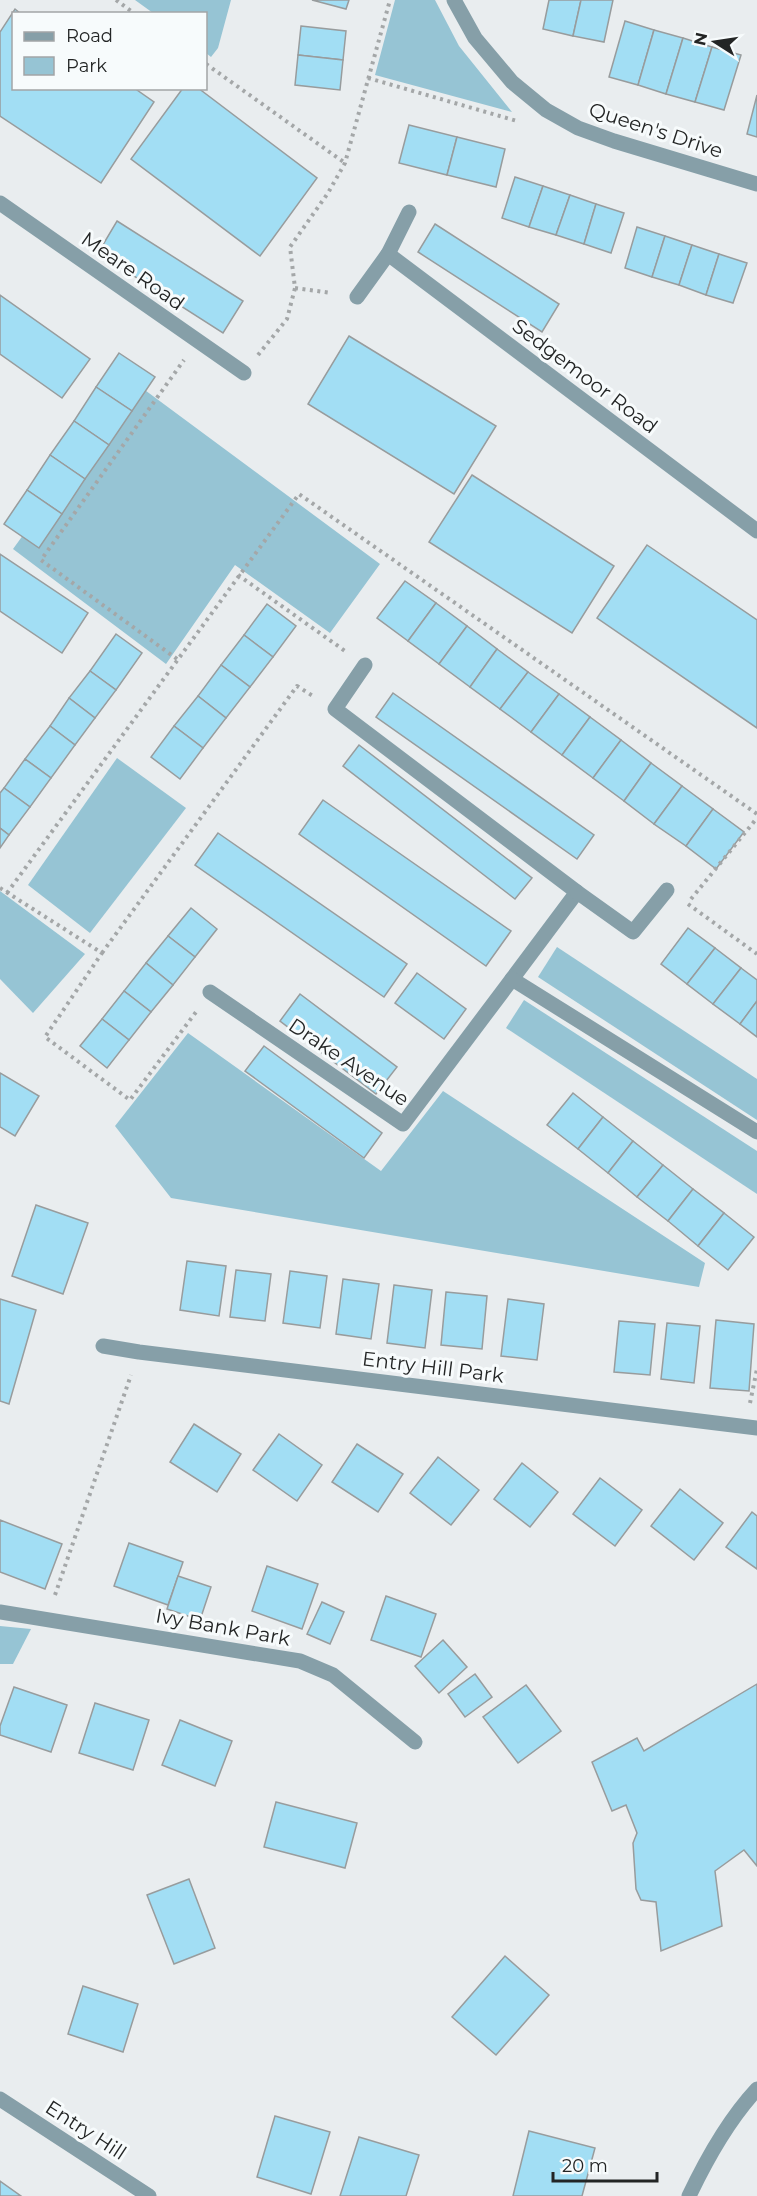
<svg xmlns="http://www.w3.org/2000/svg" width="757" height="2196" viewBox="0 0 757 2196" font-family="Montserrat,sans-serif">
<rect width="100%" height="100%" fill="#e9edef"/>
<!-- green -->
<g fill="#96c4d4">
<path d="M135,0H231L218,48L211,57L206,53V14L153,13Z"/>
<path d="M395,0H435L459,46L512,112L375,75Z"/>
<path d="M134,382L380,564L330,633L235,565L166,664L13,549Z"/>
<path d="M117,758L186,808L90,933L28,885Z"/>
<path d="M0,891L85,954L33,1013L0,979Z"/>
<path d="M557,947L757,1079V1120L538,977Z"/>
<path d="M524,1000L757,1151V1194L506,1028Z"/>
<path d="M188,1033L381,1171L443,1091L705,1263L699,1287L171,1198L115,1126Z"/>
<path d="M0,1626L31,1629L13,1664H0Z"/>
</g>
<!-- building -->
<g fill="#a2def4" stroke="#989c9d" stroke-width="1.5">
<path d="M312,0H349L346,9Z"/>
<path d="M549,0H581L573,36L543,29Z"/>
<path d="M581,0H613L604,42L573,36Z"/>
<path d="M15,9L21,14H14V88H134L154,102L101,183L0,116V32Z"/>
<path d="M625,21L654,30L638,85L609,77Z"/>
<path d="M301,26L346,31L343,60L298,55Z"/>
<path d="M654,30L683,38L666,94L638,85Z"/>
<path d="M683,38L712,47L695,102L666,94Z"/>
<path d="M712,47L741,55L724,110L695,102Z"/>
<path d="M298,55L343,60L340,90L295,85Z"/>
<path d="M183,88H198L317,178L260,256L131,159Z"/>
<path d="M757,95V137L747,134Z"/>
<path d="M409,125L457,137L447,175L399,163Z"/>
<path d="M457,137L505,149L496,187L447,175Z"/>
<path d="M515,177L543,186L529,227L502,218Z"/>
<path d="M543,186L570,195L556,235L529,227Z"/>
<path d="M570,195L596,204L584,244L556,235Z"/>
<path d="M596,204L624,213L611,253L584,244Z"/>
<path d="M117,221L243,301L223,333L98,253Z"/>
<path d="M435,224L559,304L542,332L418,252Z"/>
<path d="M637,227L665,236L652,277L625,268Z"/>
<path d="M665,236L692,245L679,285L652,277Z"/>
<path d="M692,245L719,254L706,295L679,285Z"/>
<path d="M719,254L747,263L733,303L706,295Z"/>
<path d="M0,295L90,359L62,398L0,354Z"/>
<path d="M349,336L496,426L454,494L308,404Z"/>
<path d="M119,353L155,377L132,411L96,387Z"/>
<path d="M96,387L132,411L109,445L74,421Z"/>
<path d="M74,421L109,445L85,479L50,455Z"/>
<path d="M50,455L85,479L62,514L27,490Z"/>
<path d="M472,475L614,566L572,633L429,542Z"/>
<path d="M27,490L62,514L39,548L4,524Z"/>
<path d="M647,545L757,620V728L597,618Z"/>
<path d="M0,554L88,613L62,653L0,611Z"/>
<path d="M405,581L436,603L408,641L377,618Z"/>
<path d="M436,603L467,626L439,664L408,641Z"/>
<path d="M267,604L296,626L273,657L244,635Z"/>
<path d="M467,626L497,649L470,687L439,664Z"/>
<path d="M116,634L142,653L116,690L90,671Z"/>
<path d="M244,635L273,657L250,687L221,665Z"/>
<path d="M497,649L528,672L500,709L470,687Z"/>
<path d="M221,665L250,687L226,718L198,696Z"/>
<path d="M90,671L116,690L95,718L69,698Z"/>
<path d="M528,672L559,694L531,732L500,709Z"/>
<path d="M393,693L594,835L577,859L376,717Z"/>
<path d="M559,694L590,717L562,755L531,732Z"/>
<path d="M198,696L226,718L203,748L174,726Z"/>
<path d="M69,698L95,718L75,745L50,726Z"/>
<path d="M590,717L621,740L593,778L562,755Z"/>
<path d="M50,726L75,745L51,778L25,759Z"/>
<path d="M174,726L203,748L180,779L151,757Z"/>
<path d="M621,740L651,763L624,801L593,778Z"/>
<path d="M359,745L532,878L515,899L343,766Z"/>
<path d="M25,759L51,778L30,807L4,788Z"/>
<path d="M651,763L682,786L654,824L624,801Z"/>
<path d="M682,786L713,809L686,846L654,824Z"/>
<path d="M4,788L30,807L9,835L0,828V793Z"/>
<path d="M323,800L511,931L486,966L299,834Z"/>
<path d="M713,809L744,832L716,869L686,846Z"/>
<path d="M0,828L9,835L0,848Z"/>
<path d="M218,833L407,964L384,997L195,865Z"/>
<path d="M191,908L217,929L195,957L168,936Z"/>
<path d="M688,928L715,948L687,984L661,964Z"/>
<path d="M168,936L195,957L173,985L146,963Z"/>
<path d="M715,948L741,968L713,1004L687,984Z"/>
<path d="M146,963L173,985L151,1012L124,991Z"/>
<path d="M741,968L757,980V1001L740,1024L713,1004Z"/>
<path d="M417,973L466,1009L444,1039L395,1003Z"/>
<path d="M124,991L151,1012L129,1040L102,1019Z"/>
<path d="M300,994L397,1067L376,1094L280,1021Z"/>
<path d="M757,1001V1037L740,1024Z"/>
<path d="M102,1019L129,1040L107,1068L80,1046Z"/>
<path d="M264,1046L382,1133L364,1158L245,1071Z"/>
<path d="M0,1073L39,1096L15,1136L0,1127Z"/>
<path d="M573,1093L603,1117L578,1149L547,1125Z"/>
<path d="M603,1117L633,1141L608,1173L578,1149Z"/>
<path d="M633,1141L663,1165L637,1197L608,1173Z"/>
<path d="M663,1165L693,1189L668,1221L637,1197Z"/>
<path d="M693,1189L724,1213L698,1246L668,1221Z"/>
<path d="M36,1205L88,1223L63,1294L12,1276Z"/>
<path d="M724,1213L754,1237L728,1270L698,1246Z"/>
<path d="M187,1261L226,1266L219,1316L180,1310Z"/>
<path d="M236,1270L271,1274L265,1321L230,1317Z"/>
<path d="M290,1271L327,1276L320,1328L283,1323Z"/>
<path d="M343,1279L379,1284L371,1339L336,1334Z"/>
<path d="M394,1285L432,1290L425,1348L387,1343Z"/>
<path d="M446,1292L487,1296L482,1349L441,1345Z"/>
<path d="M0,1299L36,1310L9,1404L0,1401Z"/>
<path d="M508,1299L544,1304L537,1360L501,1356Z"/>
<path d="M716,1320L754,1324L749,1391L710,1388Z"/>
<path d="M619,1321L655,1324L650,1375L614,1372Z"/>
<path d="M667,1323L700,1326L694,1383L661,1379Z"/>
<path d="M194,1424L241,1454L217,1492L170,1462Z"/>
<path d="M279,1434L322,1465L297,1501L253,1470Z"/>
<path d="M357,1444L403,1474L378,1512L332,1482Z"/>
<path d="M438,1457L479,1490L451,1525L410,1493Z"/>
<path d="M522,1463L558,1492L530,1527L494,1499Z"/>
<path d="M600,1478L642,1510L615,1546L573,1514Z"/>
<path d="M680,1489L723,1523L694,1560L651,1526Z"/>
<path d="M752,1512L757,1516V1569L726,1547Z"/>
<path d="M0,1520L62,1544L45,1589L0,1572Z"/>
<path d="M129,1543L183,1562L168,1605L114,1586Z"/>
<path d="M267,1566L318,1584L302,1629L252,1611Z"/>
<path d="M178,1576L211,1587L200,1620L167,1609Z"/>
<path d="M386,1596L436,1614L421,1657L371,1640Z"/>
<path d="M322,1602L344,1612L330,1644L307,1634Z"/>
<path d="M443,1640L467,1667L439,1693L415,1666Z"/>
<path d="M475,1674L492,1697L465,1717L448,1694Z"/>
<path d="M757,1684V1866L744,1850L715,1871L722,1926L661,1951L656,1902L641,1900L636,1889L633,1843L637,1833L626,1805L612,1811L592,1762L637,1738L644,1751Z"/>
<path d="M526,1685L561,1731L518,1763L483,1717Z"/>
<path d="M14,1687L67,1705L51,1752L0,1735V1726Z"/>
<path d="M95,1703L149,1720L133,1770L79,1753Z"/>
<path d="M180,1720L232,1741L215,1786L162,1765Z"/>
<path d="M276,1802L357,1823L345,1868L264,1847Z"/>
<path d="M189,1879L215,1948L174,1964L147,1895Z"/>
<path d="M505,1956L549,1995L496,2055L452,2017Z"/>
<path d="M83,1986L138,2004L123,2052L68,2034Z"/>
<path d="M275,2116L330,2132L311,2194L257,2177Z"/>
<path d="M529,2131L595,2148L582,2196H513Z"/>
<path d="M359,2137L419,2155L406,2196H340Z"/>
<path d="M0,2181L21,2196H0Z"/>
</g>
<g fill="none" stroke-linecap="round" stroke-linejoin="round">
<!-- path -->
<g stroke="#a4a7a8" stroke-width="4" stroke-dasharray="3 4.5" stroke-linecap="butt">
<path d="M116,0L135,14"/>
<path d="M206,64L345,163"/>
<path d="M368,78L517,121"/>
<path d="M295,288L332,293"/>
<path d="M258,355L287,319L295,288L290,247L328,193L345,163L390,0"/>
<path d="M238,575L345,651"/>
<path d="M177,659L41,560L184,360"/>
<path d="M0,888L102,953L45,1037L130,1100L196,1012"/>
<path d="M7,893L299,494L757,814"/>
<path d="M691,899L757,818"/>
<path d="M688,904L757,954"/>
<path d="M102,953L297,686L313,696"/>
<path d="M750,1403L757,1369"/>
<path d="M55,1595L131,1375"/>
</g>
<!-- minor -->
<g stroke="#869fa8" stroke-width="15">
<path d="M454,0L475,38L512,82L546,110L578,128L614,141L757,184"/>
<path d="M0,203L244,373"/>
<path d="M388,254L757,531"/>
<path d="M357,297L388,254L409,212"/>
<path d="M365,665L335,709L577,892L512,979"/>
<path d="M577,892L633,932L667,890"/>
<path d="M210,992L403,1124L512,979L757,1132"/>
<path d="M103,1346L139,1352L757,1428"/>
<path d="M0,1612L300,1661L333,1675L415,1742"/>
<path d="M689,2196C707,2158 728,2120 757,2089"/>
</g>
<!-- tertiary -->
<path stroke="#869fa8" stroke-width="15" d="M0,2099L149,2196"/>
</g>
<g text-anchor="middle" dominant-baseline="central" stroke-width="6" stroke-linejoin="round" paint-order="stroke">
<!-- street labels -->
<g font-size="20" fill="#232525" stroke="#f7fbfc">
<text transform="translate(656 130) rotate(18)">Queen's Drive</text>
<text transform="translate(133 271) rotate(35)">Meare Road</text>
<text transform="translate(585 376) rotate(37)">Sedgemoor Road</text>
<text transform="translate(349 1062) rotate(34)">Drake Avenue</text>
<text transform="translate(433 1367) rotate(7)">Entry Hill Park</text>
<text transform="translate(223 1627) rotate(10)">Ivy Bank Park</text>
<text transform="translate(86 2130) rotate(33)">Entry Hill</text>
</g>
</g>
<!-- legend -->
<rect x="12" y="12" width="195" height="78" fill="#f7fbfc" stroke="#a2a5a6" stroke-width="1.5"/>
<rect x="24" y="32" width="30" height="9" fill="#869fa8" stroke="#a2a5a6" stroke-width="1.5"/>
<text x="66" y="42" font-size="18" fill="#232525">Road</text>
<rect x="24" y="57" width="30" height="18" fill="#96c4d4" stroke="#a2a5a6" stroke-width="1.5"/>
<text x="66" y="72" font-size="18" fill="#232525">Park</text>
<!-- north arrow -->
<g transform="translate(715 42) rotate(282)" stroke="#f7fbfc" stroke-width="4.5" paint-order="stroke">
<path d="M0-4.5L10 22L0 15L-10 22Z" fill="#232525"/>
<text y="-9" font-size="16" font-weight="bold" text-anchor="middle" fill="#232525">N</text>
</g>
<!-- scale -->
<path d="M553 2172v9h104v-9" fill="none" stroke="#232525" stroke-width="3"/>
<text x="562" y="2172" font-size="18" fill="#232525" stroke="#f7fbfc" stroke-width="4.5" paint-order="stroke">20 m</text>
</svg>
